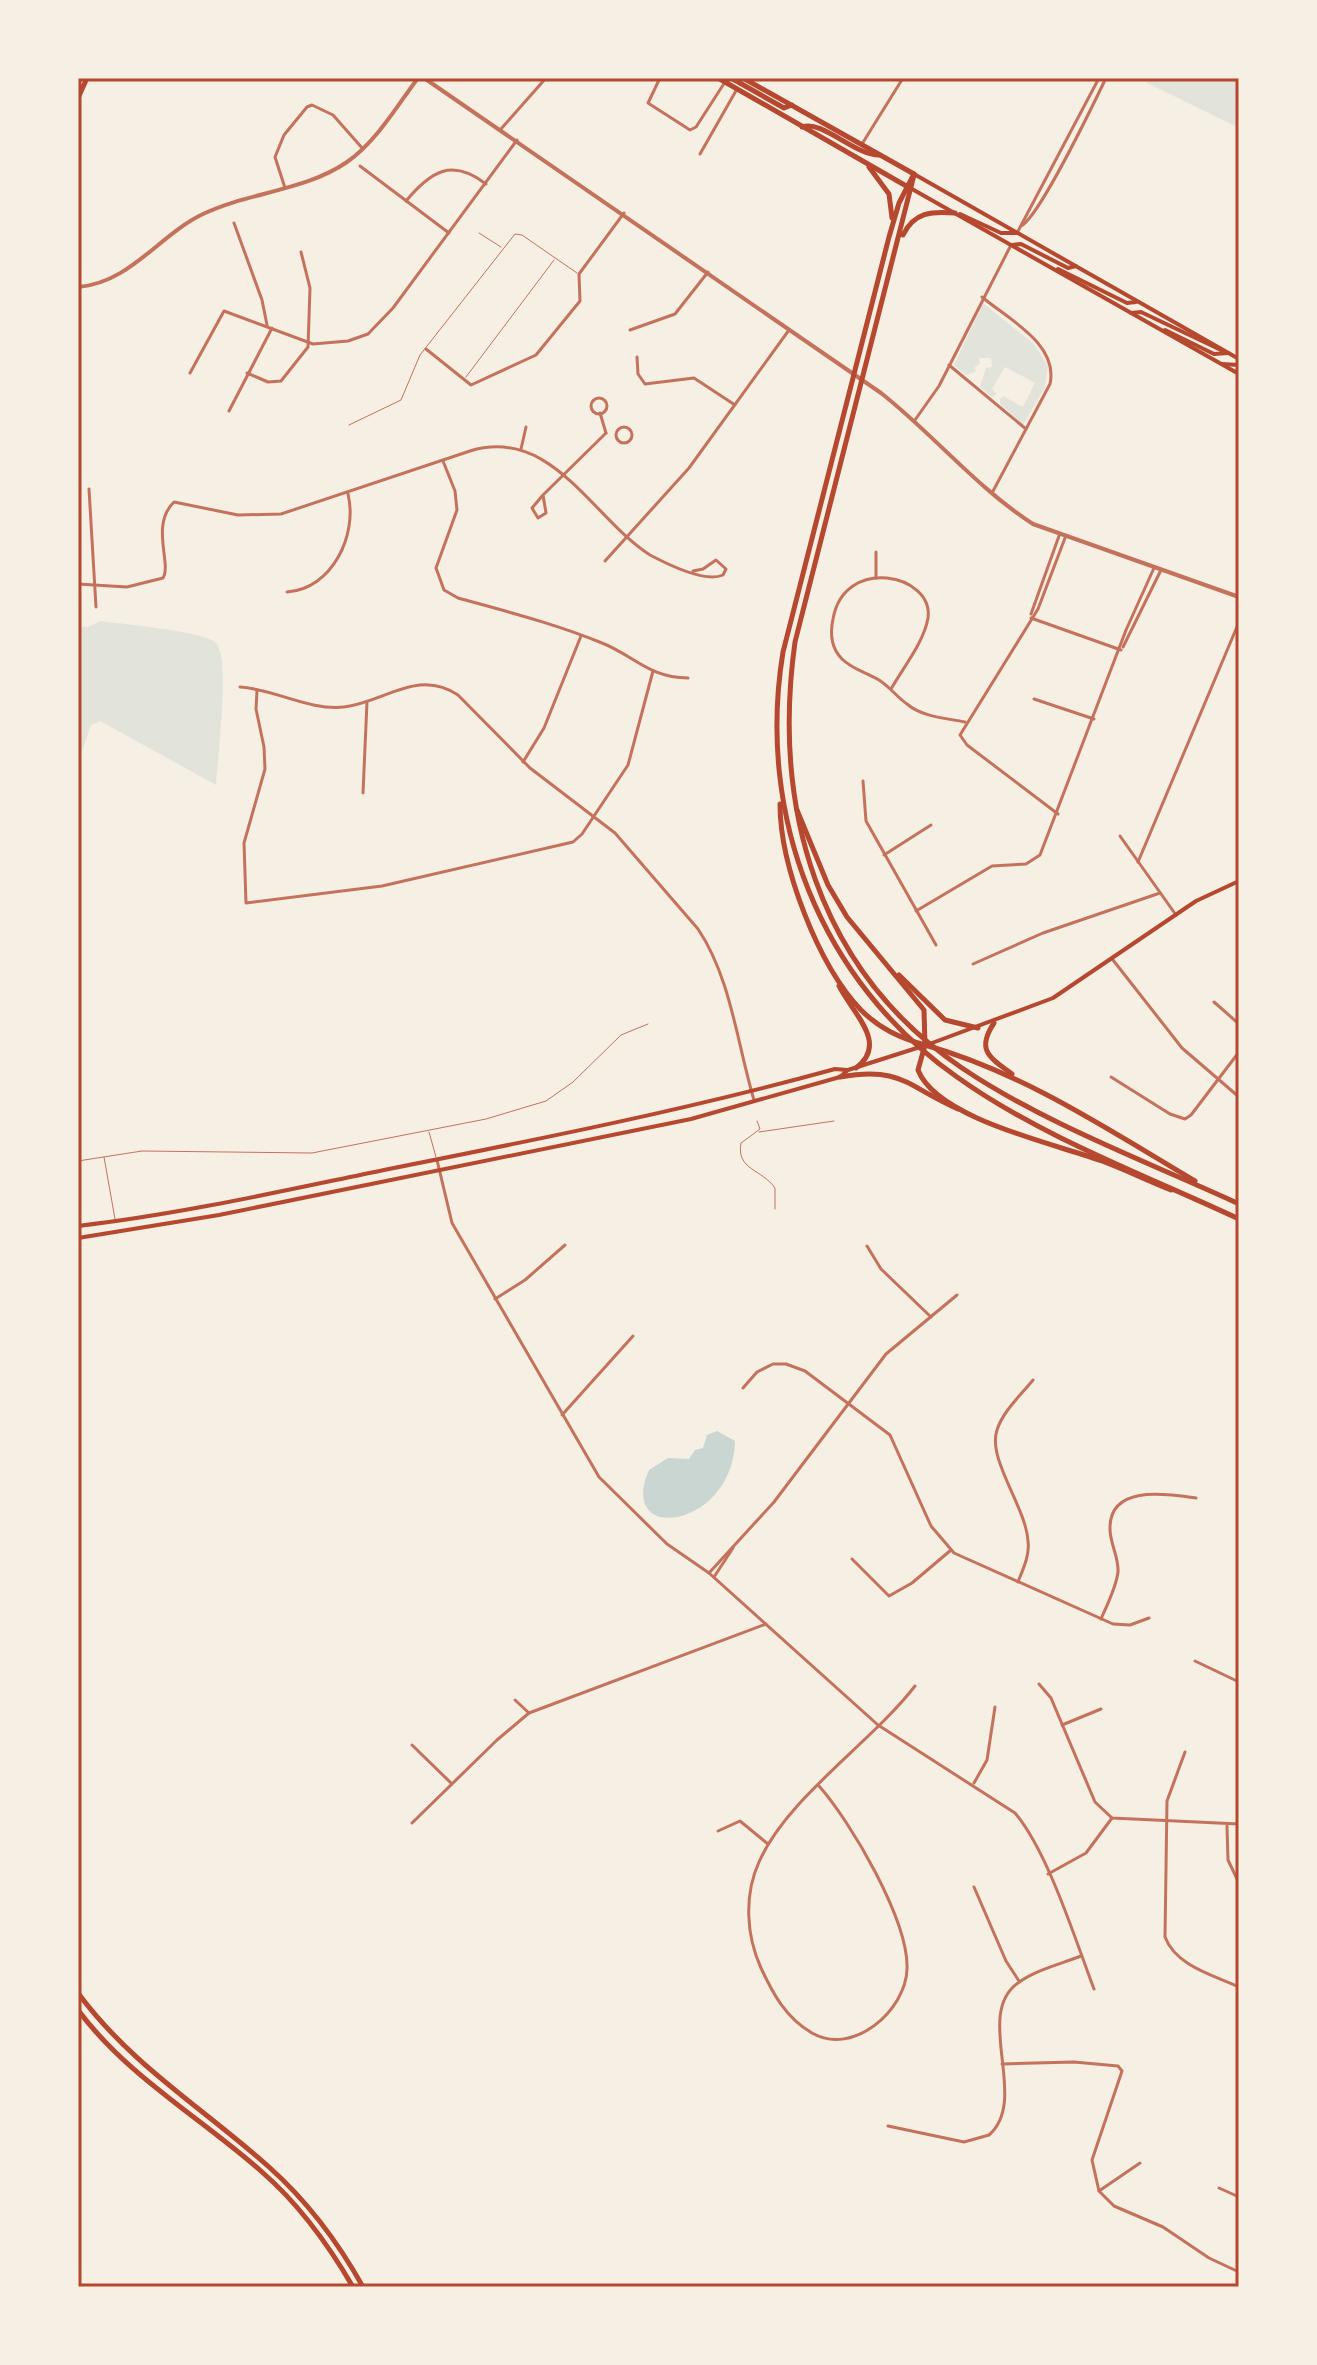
<svg xmlns="http://www.w3.org/2000/svg" width="1317" height="2365" viewBox="0 0 1317 2365" font-family="Lato,sans-serif">
<rect width="100%" height="100%" fill="#f6efe4"/>
<!-- green -->
<g fill="#e2e4dc">
<path d="M1137,78H1239V128Z"/>
<path d="M983,303L1034,344L1048,366L1045,387L1023,425L1000,404V399L1003,396L1023,407L1035,383L1005,367L992,389L997,394L992,397L980,387L986,368L992,367L991,358H979L980,364L974,368L977,371L966,375L954,365Z"/>
<path d="M100,621C121,624 204,631 216,643C231,658 217,759 216,785L100,721L91,725L78,763V626L88,627Z"/>
</g>
<!-- water -->
<path fill="#c9d6d2" d="M717,1431L735,1441C733,1529 616,1545 649,1470L668,1458L689,1459L695,1450L703,1448L707,1435Z"/>
<g fill="none" stroke-linecap="round" stroke-linejoin="round">
<!-- service -->
<g stroke="#c5725c" stroke-width="1">
<path d="M479,233L501,247"/>
<path d="M466,377L554,260"/>
<path d="M349,425L401,400L420,355L515,234L522,235L577,273"/>
<path d="M757,1121L760,1129L741,1143C736,1170 762,1169 775,1188V1209"/>
<path d="M429,1132L436,1157"/>
<path d="M759,1132L834,1121"/>
<path d="M104,1157L115,1219"/>
<path d="M78,1161L142,1151L312,1153L486,1119L546,1101L573,1082L621,1035L648,1024"/>
</g>
<!-- minor -->
<g stroke="#c5725c" stroke-width="3">
<path d="M660,78L648,103L690,130L696,127L725,82"/>
<path d="M501,129L546,78"/>
<path d="M862,144L903,78"/>
<path d="M700,154L737,89"/>
<path d="M360,166L449,233"/>
<path d="M285,188L275,157L284,135L307,107L312,105L333,115L363,149"/>
<path d="M406,201C431,171 452,158 486,184"/>
<path d="M234,223L262,300L267,325"/>
<path d="M1021,226C1039,217 1094,103 1106,78"/>
<path d="M1017,233L1099,78"/>
<path d="M982,297C1008,319 1059,344 1050,384L992,493"/>
<path d="M630,330L675,314L708,272"/>
<path d="M426,349L471,385L536,355L580,301L579,274L624,213"/>
<path d="M637,357L638,374L645,384L694,378L735,405"/>
<path d="M949,365L1026,429"/>
<path d="M190,373L224,311L313,344L348,341L368,334L393,308L517,140"/>
<path d="M247,373L268,382L281,381L308,347L310,288L301,252"/>
<circle cx="599" cy="406" r="8"/>
<path d="M229,411L272,328"/>
<path d="M600,413L606,433"/>
<path d="M915,420L939,386L1011,245"/>
<circle cx="624" cy="435" r="8"/>
<path d="M521,449L526,427"/>
<path d="M443,461L455,491L457,510L436,568L444,590L458,598C505,611 556,624 602,643C633,655 649,678 688,678"/>
<path d="M89,489L96,607"/>
<path d="M543,495L532,508L538,518L546,513L543,495L606,433"/>
<path d="M605,561L689,468L789,330"/>
<path d="M876,578V552"/>
<path d="M78,584L127,587L163,578C172,564 150,525 174,502L238,515L281,514L470,451C552,426 592,518 650,555C667,564 705,583 723,575L726,569L716,560L703,569L693,571"/>
<path d="M287,592C332,589 358,535 348,494"/>
<path d="M1031,614L1059,536"/>
<path d="M1031,618L1121,650"/>
<path d="M1123,647L1161,570"/>
<path d="M240,687C274,689 310,711 344,707C385,702 418,668 458,695L530,768L615,833L698,929C731,978 737,1043 754,1100"/>
<path d="M891,689C903,668 924,642 928,618C934,574 844,555 833,619C830,633 831,648 842,659C852,669 867,673 879,680C890,687 897,697 907,704C922,717 946,718 965,722"/>
<path d="M257,690L256,709L264,747L265,769L244,843L246,903L382,886L573,842L582,834L628,765L653,671"/>
<path d="M1034,699L1094,719"/>
<path d="M523,762L544,728L581,636"/>
<path d="M863,781L866,821L936,945"/>
<path d="M363,793L367,702"/>
<path d="M1058,814L967,745L960,735L1038,609L1065,538"/>
<path d="M1120,836L1176,915"/>
<path d="M884,855L931,825"/>
<path d="M1138,862L1239,622"/>
<path d="M916,911L992,866L1026,864L1040,855L1126,630L1154,568"/>
<path d="M1113,960L1182,1048L1239,1097"/>
<path d="M973,964L1043,933L1160,893"/>
<path d="M1214,1002L1239,1024"/>
<path d="M1111,1077L1170,1114L1185,1119L1191,1115L1239,1052"/>
<path d="M437,1160L452,1223L599,1477L667,1544L709,1573L878,1725L1015,1813C1048,1852 1075,1939 1094,1989"/>
<path d="M867,1246L881,1269L931,1317"/>
<path d="M495,1299L525,1280L565,1245"/>
<path d="M743,1388L757,1372L773,1364H786L805,1371L890,1435L931,1526L954,1553L1113,1624L1130,1625L1149,1618"/>
<path d="M562,1415L633,1336"/>
<path d="M852,1559L889,1596L912,1583L951,1550"/>
<path d="M709,1573L774,1502L886,1354L957,1295"/>
<path d="M714,1577L733,1548"/>
<path d="M1018,1582C1023,1569 1030,1555 1028,1541C1026,1507 987,1459 997,1430C1003,1411 1021,1395 1033,1380"/>
<path d="M1101,1619C1107,1605 1116,1588 1118,1572C1119,1557 1110,1544 1110,1529C1109,1484 1167,1494 1196,1498"/>
<path d="M1195,1661L1239,1682"/>
<path d="M1039,1684L1051,1698L1095,1802L1112,1818L1239,1824"/>
<path d="M515,1700L529,1713"/>
<path d="M1062,1725L1101,1709"/>
<path d="M412,1745L451,1783"/>
<path d="M1185,1752L1167,1801L1165,1937C1176,1966 1213,1975 1239,1987"/>
<path d="M974,1783L987,1760L995,1707"/>
<path d="M819,1786C851,1822 909,1921 907,1969C906,2010 853,2057 812,2033C786,2018 773,1994 761,1968C746,1935 744,1895 759,1862C787,1798 871,1743 915,1686"/>
<path d="M412,1823L497,1740L529,1713L766,1624"/>
<path d="M1227,1826L1228,1860L1239,1883"/>
<path d="M718,1831L740,1821L768,1844"/>
<path d="M1048,1874L1086,1853L1112,1818"/>
<path d="M974,1887L1006,1961L1019,1981"/>
<path d="M1002,2064L1074,2062L1118,2066L1122,2071L1092,2160L1099,2191L1114,2206L1163,2227L1209,2258L1239,2272"/>
<path d="M888,2126L964,2142L989,2135C1030,2099 973,2015 1018,1983C1035,1970 1061,1964 1081,1956"/>
<path d="M1219,2188L1239,2197"/>
<path d="M1099,2191L1140,2163"/>
</g>
<!-- tertiary -->
<g stroke="#c5725c" stroke-width="4">
<path d="M424,78L881,393C933,434 977,488 1033,524L1239,597"/>
<path d="M78,287C130,283 159,235 203,214C249,192 305,191 347,162C376,142 397,106 418,78"/>
</g>
<!-- primary -->
<g stroke="#b5482f" stroke-width="4">
<path d="M914,174L1239,359"/>
<path d="M912,189L1239,374"/>
<path d="M960,214L1001,233H1017"/>
<path d="M1012,245L1021,244L1068,268L1076,266"/>
<path d="M1058,269L1127,303L1136,302"/>
<path d="M1131,313L1141,312L1221,350"/>
<path d="M1165,330L1214,354L1228,353"/>
<path d="M1222,364L1239,365"/>
<path d="M932,1043L1053,998L1196,901L1239,881"/>
<path d="M78,1226C181,1214 282,1191 384,1170C535,1140 686,1110 835,1069L847,1070"/>
<path d="M78,1238L219,1215L691,1119L840,1077L848,1070L920,1047"/>
</g>
<!-- trunk -->
<g stroke="#b5482f" stroke-width="5">
<path d="M718,78L908,187"/>
<path d="M731,78L784,108L792,105"/>
<path d="M743,78L914,174"/>
<path d="M78,79L79,78"/>
<path d="M78,98L87,78"/>
<path d="M802,127C822,119 855,156 880,155"/>
<path d="M869,167L889,194L892,218"/>
<path d="M914,174L899,203L889,237L783,652C756,816 820,981 957,1077C1041,1137 1145,1175 1239,1219"/>
<path d="M914,175L795,642C772,807 817,970 962,1068C1045,1124 1148,1162 1239,1204"/>
<path d="M903,235C914,212 932,211 955,213"/>
<path d="M780,804C780,866 818,965 861,1010C880,1029 900,1038 925,1045L924,1010L847,917L828,885L797,810"/>
<path d="M899,975L945,1020L978,1028"/>
<path d="M839,986C853,1014 889,1043 856,1068"/>
<path d="M994,1023C976,1050 989,1057 1012,1074"/>
<path d="M840,1077C901,1066 906,1086 958,1109"/>
<path d="M1171,1190C1148,1181 1126,1170 1102,1161C1056,1144 937,1119 918,1070L925,1045C1022,1072 1109,1130 1195,1181"/>
<path d="M78,1993C131,2065 203,2108 269,2167C307,2201 338,2242 363,2287"/>
<path d="M78,2010C128,2077 200,2117 262,2172C300,2205 328,2244 353,2287"/>
</g>
</g>
<!-- border -->
<rect width="1317" height="2365" fill="none" stroke="#f6efe4" stroke-width="160"/>
<rect x="80" y="80" width="1157" height="2205" fill="none" stroke="#b5482f" stroke-width="3"/>
</svg>
